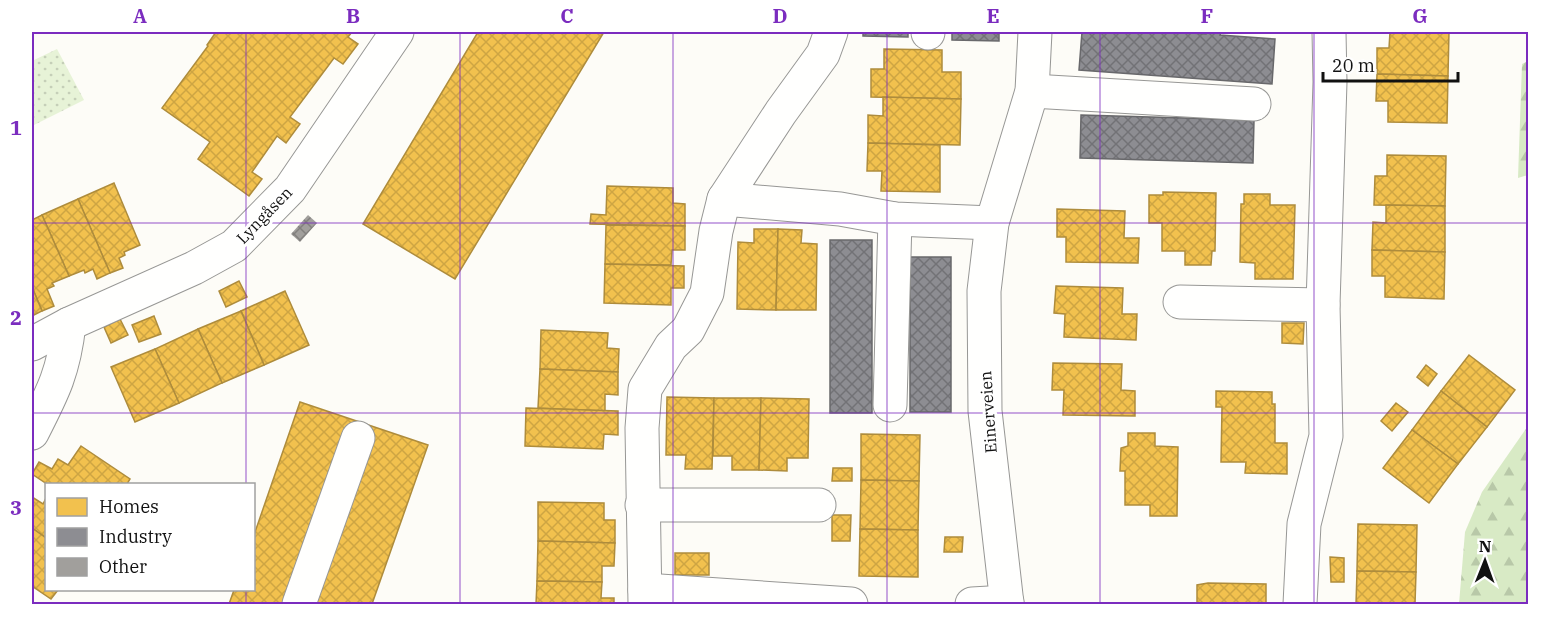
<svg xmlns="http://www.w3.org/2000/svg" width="1560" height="636" viewBox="0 0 1560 636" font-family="'IBM Plex Serif',serif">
<defs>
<pattern id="grass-dots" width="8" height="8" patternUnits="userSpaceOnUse" patternTransform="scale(1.5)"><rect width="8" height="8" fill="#e7f3d7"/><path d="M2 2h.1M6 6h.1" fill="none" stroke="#c5cfb8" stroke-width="1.8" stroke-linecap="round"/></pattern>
<pattern id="forest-firs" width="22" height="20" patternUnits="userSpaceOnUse" patternTransform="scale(1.5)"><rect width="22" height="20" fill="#d8eac5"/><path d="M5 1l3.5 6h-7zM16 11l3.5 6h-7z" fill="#b8c8a8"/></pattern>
<pattern id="homes-cross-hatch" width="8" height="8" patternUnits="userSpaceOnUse" patternTransform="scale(1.5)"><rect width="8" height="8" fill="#f2c14e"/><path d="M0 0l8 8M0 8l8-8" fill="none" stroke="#cea543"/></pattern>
<pattern id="industry-cross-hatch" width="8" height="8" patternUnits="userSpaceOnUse" patternTransform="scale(1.5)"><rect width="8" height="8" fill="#8d8d92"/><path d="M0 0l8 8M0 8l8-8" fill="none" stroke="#727276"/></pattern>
<pattern id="building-cross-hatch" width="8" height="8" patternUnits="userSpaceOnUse" patternTransform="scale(1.5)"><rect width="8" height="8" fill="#a19f9c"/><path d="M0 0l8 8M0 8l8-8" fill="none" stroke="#82807e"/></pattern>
</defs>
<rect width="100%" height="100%" fill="#fdfcf7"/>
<!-- grass -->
<path fill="url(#grass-dots)" d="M57,49L84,100L32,126V61Z"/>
<!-- forest -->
<g fill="url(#forest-firs)">
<path d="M1528,61V175L1518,178L1522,64Z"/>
<path d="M1528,426V604H1459L1465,532L1482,492Z"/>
</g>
<!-- homes -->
<g fill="url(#homes-cross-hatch)" stroke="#ae8c3c" stroke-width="1.5">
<path d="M216,32H352L348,37L358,44L343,64L334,58L290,117L300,124L286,143L277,136L252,172L262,179L249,196L198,159L210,142L162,108L208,46L207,45Z"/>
<path d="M478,32H604L455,279L363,224Z"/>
<path d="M1390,32H1449L1448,76L1377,74V48H1389Z"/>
<path d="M884,49L942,50V72H961V99L871,97V69H884Z"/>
<path d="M1377,74L1448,76L1447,123L1388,122V101H1376Z"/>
<path d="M883,97L961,99L960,145L868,143V115L883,116Z"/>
<path d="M868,143L940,145V192L881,191L882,171H867Z"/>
<path d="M1387,155L1446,156L1445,206L1374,205L1375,176H1387Z"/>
<path d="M114,183L140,245L124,252L125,255L119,258L123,268L110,273L78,199Z"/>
<path d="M607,186L673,188V203L685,204V226L590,224L591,214L606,215Z"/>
<path d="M1163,192L1216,193L1215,251H1212L1211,265H1185V251H1162V223H1149V195H1163Z"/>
<path d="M1244,194H1270V205H1295L1293,279H1255V263L1240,262L1241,204H1244Z"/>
<path d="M78,199L110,273L97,279L93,269L85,273L84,270L69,276L42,215Z"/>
<path d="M1386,205L1445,206V252L1372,250L1373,222L1386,223Z"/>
<path d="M1057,209L1125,211L1124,238H1139L1138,263L1066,262V237H1057Z"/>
<path d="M42,215L69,276L52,283L54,286L47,289L54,306L42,311L32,287V220Z"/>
<path d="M606,225L685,226V250H672L671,265L605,264Z"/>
<path d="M754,229H778L776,310L737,309L738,242L754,243Z"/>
<path d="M778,229L802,230L801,243L817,244L816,310H776Z"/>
<path d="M1372,250L1445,252L1444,299L1385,297V276H1372Z"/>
<path d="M605,264L684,266V288H671V305L604,303Z"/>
<path d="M239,281L247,297L226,307L219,291Z"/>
<path d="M1056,286L1123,288L1122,314H1137L1136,340L1064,337L1065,314L1054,313Z"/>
<path d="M32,287L42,311L32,316Z"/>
<path d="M285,291L309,345L264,365L241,311Z"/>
<path d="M241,311L264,365L222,383L198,329Z"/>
<path d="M154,316L161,334L139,342L132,325Z"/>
<path d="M120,319L128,335L111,343L104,327Z"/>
<path d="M1282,323H1304L1303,344L1282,343Z"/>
<path d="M198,329L222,383L179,403L155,349Z"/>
<path d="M541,330L608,333L607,348L619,349L618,372L540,369Z"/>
<path d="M155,349L179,403L135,422L111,367Z"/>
<path d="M1469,355L1515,390L1487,427L1441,391Z"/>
<path d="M1053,363L1122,364L1121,390L1135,391V416L1063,415L1064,390H1052Z"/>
<path d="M1426,365L1437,374L1428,386L1417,377Z"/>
<path d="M540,369L618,372V395L605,394V411L538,408Z"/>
<path d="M1216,391L1272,392V404H1275V443H1287V474L1245,473L1246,462H1221L1222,407H1216Z"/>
<path d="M1441,391L1487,427L1458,464L1412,430Z"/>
<path d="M667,397L714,398L712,469H685L686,455H666Z"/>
<path d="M714,398H761L759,470H732V456H713Z"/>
<path d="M761,398L809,399L808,458H787V471L759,470Z"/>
<path d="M300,402L428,445L372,604H229L234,590H254V535Z"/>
<path d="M1396,403L1408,412L1392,431L1381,421Z"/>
<path d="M526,408L618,411V435L604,434L603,449L525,446Z"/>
<path d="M1412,430L1458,464L1429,503L1383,468Z"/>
<path d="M1128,433H1155V446L1178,447L1177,516H1150V505H1125V471H1120L1121,448L1128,446Z"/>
<path d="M861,434L920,435L919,481L861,480Z"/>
<path d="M81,446L130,479L127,484H47L32,474L39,462L52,469L58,459L68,465Z"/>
<path d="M833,468H852V481H832Z"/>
<path d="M861,480L919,481L918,530L860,529Z"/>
<path d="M32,497L43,504L46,498V538L32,528Z"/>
<path d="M538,502L604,503V520H615V543L538,541Z"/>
<path d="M832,515H851L850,541H832Z"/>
<path d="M1358,524L1417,525L1416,572L1357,571Z"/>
<path d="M32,528L46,538V590H58L51,599L32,586Z"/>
<path d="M860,529L918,530V577L859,576Z"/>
<path d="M945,537H963L962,552H944Z"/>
<path d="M538,541L615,543L614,566H602V582L537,581Z"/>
<rect x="675" y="553" width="34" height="22"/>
<path d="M1330,557L1344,558V582H1331Z"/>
<path d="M1357,571L1416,572L1415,604H1356Z"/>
<path d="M537,581L602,582L601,598H614V604H536Z"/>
<path d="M1208,583L1266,584V604H1197V585Z"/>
</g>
<!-- industry -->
<g fill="url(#industry-cross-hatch)" stroke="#68686b" stroke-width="1.5">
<path d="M863,32H908V37L863,36Z"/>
<path d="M952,32H999V41L952,40Z"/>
<path d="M1082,32H1175L1206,34V32H1221L1220,35L1275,39L1272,84L1079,70Z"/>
<path d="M1081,115L1254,120L1253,163L1080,158Z"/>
<rect x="830" y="240" width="42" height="173"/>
<rect x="910" y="257" width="41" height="155"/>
</g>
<!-- building -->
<path fill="url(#building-cross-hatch)" d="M308,215L317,223L300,242L291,234Z"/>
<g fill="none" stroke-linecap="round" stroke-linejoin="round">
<defs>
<g id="minor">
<path d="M928,33V32"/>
<path d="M1032,91L1254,104"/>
<path d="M724,199L840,209L895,219L992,223"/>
<path d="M1180,302L1323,305"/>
<path d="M32,344L69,324L194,268L234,246L290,189L397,32"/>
<path d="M890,405L895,219"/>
<path d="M32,433C53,392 64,371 69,324"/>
<path d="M642,505H819"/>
<path d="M645,590L851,604"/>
<path d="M299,604L358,438"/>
<path d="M645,604L642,428L645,389L671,346L688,330L707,293L716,231L724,199L781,112L823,54L831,32"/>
<path d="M972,604L1007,602"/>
<path d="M1007,604L985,411L984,291L992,223L1032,91L1035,32"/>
<path d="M1300,604L1304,524L1326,436L1323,305L1330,82L1329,32"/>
</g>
</defs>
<!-- minor casing -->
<use href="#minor" stroke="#979795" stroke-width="35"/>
<!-- minor -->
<use href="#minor" stroke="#fffffe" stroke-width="33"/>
</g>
<!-- grid -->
<path fill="none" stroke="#7b2cbf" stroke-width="1.5" stroke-opacity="0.55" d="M246,32V484M460,32V604M673,32V604M887,32V604M1100,32V604M1314,32V604M32,223H1528M32,413H1528M246,590V604"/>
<g text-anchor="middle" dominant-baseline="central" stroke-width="6" stroke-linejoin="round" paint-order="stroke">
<!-- street labels -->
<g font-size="16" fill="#111" stroke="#fff">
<text transform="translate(264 215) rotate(-46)">Lyngåsen</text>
<text transform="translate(988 412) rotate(-94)">Einerveien</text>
</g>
</g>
<!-- border -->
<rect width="1560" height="636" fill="none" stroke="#ffffff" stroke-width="66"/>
<!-- legend -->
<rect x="45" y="483" width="210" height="108" fill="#ffffff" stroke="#a0a0a0" stroke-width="1.5"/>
<rect x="57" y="498" width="30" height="18" fill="#f2c14e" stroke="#a0a0a0" stroke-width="1.5"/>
<text x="99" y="513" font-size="18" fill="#111111">Homes</text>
<rect x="57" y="528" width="30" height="18" fill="#8d8d92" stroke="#a0a0a0" stroke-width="1.5"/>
<text x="99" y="543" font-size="18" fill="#111111">Industry</text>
<rect x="57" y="558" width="30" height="18" fill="#a19f9c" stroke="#a0a0a0" stroke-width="1.5"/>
<text x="99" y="573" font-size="18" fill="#111111">Other</text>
<!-- north arrow -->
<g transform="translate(1485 561) rotate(1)" stroke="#ffffff" stroke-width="4.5" paint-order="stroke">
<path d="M0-4.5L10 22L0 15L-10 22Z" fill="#111111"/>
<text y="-9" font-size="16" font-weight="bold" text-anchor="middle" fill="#111111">N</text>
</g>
<!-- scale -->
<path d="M1323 72v9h135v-9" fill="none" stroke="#111111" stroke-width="3"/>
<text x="1332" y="72" font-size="18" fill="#111111" stroke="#ffffff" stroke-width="4.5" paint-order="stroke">20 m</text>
<rect x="33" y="33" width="1494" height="570" fill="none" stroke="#7b2cbf" stroke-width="2"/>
<g font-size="20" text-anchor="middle" font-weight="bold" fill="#7b2cbf">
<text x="140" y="23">A</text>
<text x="353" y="23">B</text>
<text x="567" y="23">C</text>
<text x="780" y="23">D</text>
<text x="993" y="23">E</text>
<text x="1207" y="23">F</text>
<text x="1420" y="23">G</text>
<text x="16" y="135">1</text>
<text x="16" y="325">2</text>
<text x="16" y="515">3</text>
</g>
</svg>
